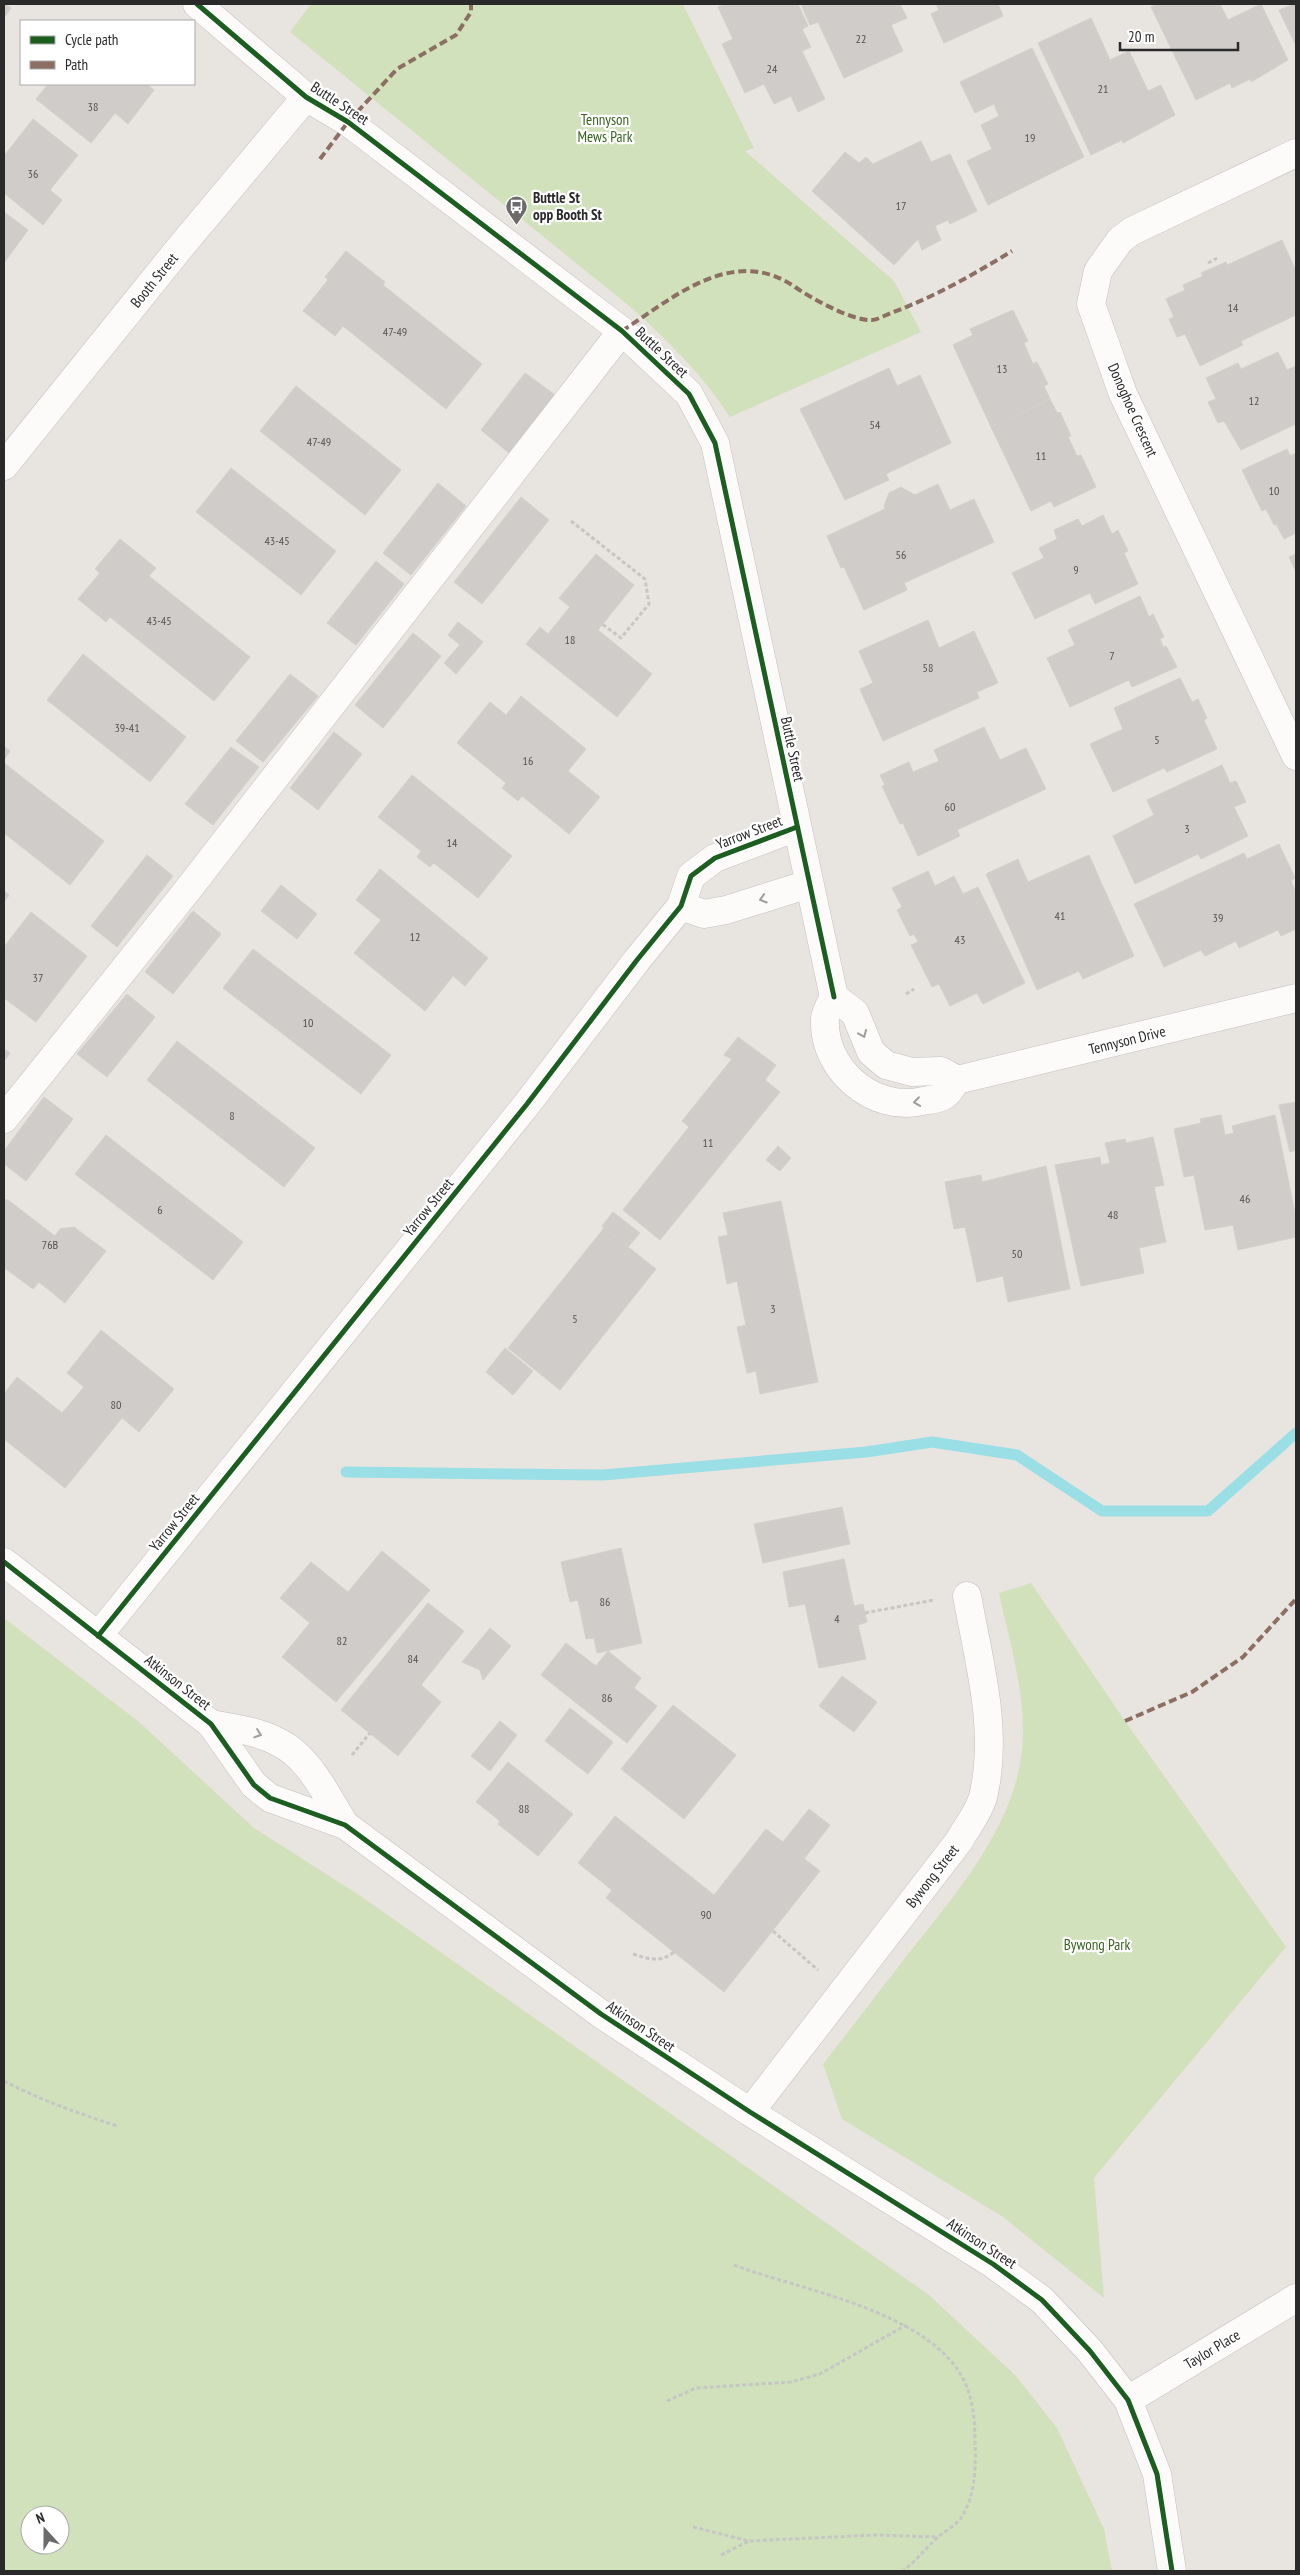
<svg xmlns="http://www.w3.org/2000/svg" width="1300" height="2575" viewBox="0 0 1300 2575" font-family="'PT Sans Narrow',sans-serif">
<rect width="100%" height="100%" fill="#e8e4e0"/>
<!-- green -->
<g fill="#d1e1bb" fill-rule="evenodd">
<path d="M311,4H683L754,148L745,151L894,281L921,332L730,417C701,373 672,345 633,309L290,32Z"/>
<path d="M1031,1583L1125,1721L1286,1947L1094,2178L1104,2298L1003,2217L842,2119L823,2064C852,2027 880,1990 909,1953C959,1890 1023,1817 1023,1732C1023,1685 1009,1638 999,1593Z"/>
<path d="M4,1618L139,1722L254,1828L362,1897L929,2295L1016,2376L1057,2428L1104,2529L1112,2571H4ZM30,2515H60V2545H30Z"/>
</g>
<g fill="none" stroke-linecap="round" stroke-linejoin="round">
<!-- stream -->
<path stroke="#99dfe5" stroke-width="11" d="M346,1472L603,1475L866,1452L932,1442L1017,1455L1102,1511H1208L1296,1433"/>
</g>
<!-- building -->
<g fill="#cfccca" stroke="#d3d0cc">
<path d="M4,4L11,8L4,18Z"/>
<path d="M725,4H798L808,26L802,29L811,47L802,51L825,99L798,112L791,96L774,104L764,84L745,93L722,44L733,39L718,7Z"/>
<path d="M801,4H900L907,18L891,25L903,51L844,78L818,22L810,25Z"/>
<path d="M936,4H998L1003,16L944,43L931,14L939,10Z"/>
<path d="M1157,4H1220L1228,20L1261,4L1288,60L1251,82L1250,79L1232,88L1230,83L1196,100L1151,7Z"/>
<path d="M1294,4H1296V46L1279,10Z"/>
<path d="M1091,18L1110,60L1129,51L1148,91L1161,85L1175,115L1123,143L1122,140L1091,155L1038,43Z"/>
<path d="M1032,48L1084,157L988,205L967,161L992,149L981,125L999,116L994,104L975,113L960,82Z"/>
<path d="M48,84H146L154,90L128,124L115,113L91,143L36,99Z"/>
<path d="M33,119L78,155L50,190L62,200L43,225L4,193V156Z"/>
<path d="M921,141L931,162L950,154L977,211L950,224L948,220L935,226L941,240L922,250L918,239L894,265L812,191L845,152L859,163L866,157L873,164Z"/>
<path d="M4,212L28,230L4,263Z"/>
<path d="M1282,240L1296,271V315L1241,341L1243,345L1200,366L1185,334L1177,337L1169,319L1174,317L1166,299L1185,290L1183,285L1203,276L1201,273L1226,262L1227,265Z"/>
<path d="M346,251L385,282L383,285L482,364L446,409L343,326L335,336L303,311L328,280L325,277Z"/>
<path d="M1013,310L1028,341L1024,343L1033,364L1037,362L1048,384L1044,386L1050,399L991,427L953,345L973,335L970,329Z"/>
<path d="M1278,352L1287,370L1296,366V424L1241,450L1224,421L1218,423L1208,402L1216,399L1206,378L1238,363L1241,369Z"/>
<path d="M889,368L897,386L920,375L951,443L886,474L889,480L845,500L800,409Z"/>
<path d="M525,373L555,395L509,453L481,430Z"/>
<path d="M296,386L401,470L365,515L260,431Z"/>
<path d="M1050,399L1057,413L1060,412L1071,436L1068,437L1077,456L1081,455L1096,487L1054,507L1051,501L1031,511L991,427Z"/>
<path d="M1287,449L1290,456L1296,453V533L1284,539L1276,524L1274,525L1266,509L1262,511L1242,470Z"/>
<path d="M231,468L336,551L301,595L196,512Z"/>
<path d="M438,483L466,506L411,575L383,553Z"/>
<path d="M938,484L950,510L974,499L994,542L904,583L907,590L864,610L844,567L841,568L827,536L885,509L884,506L889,493L901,487L915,495Z"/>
<path d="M521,497L549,520L482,604L454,582Z"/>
<path d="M1103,515L1112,534L1118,530L1128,551L1124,553L1138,584L1095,604L1090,593L1035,619L1012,573L1044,558L1039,548L1057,539L1054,530L1078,519L1082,526Z"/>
<path d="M120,539L156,568L149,576L250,657L214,701L110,617L106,622L78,599L100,573L95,569Z"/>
<path d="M596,554L634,585L598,630L652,674L617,717L526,644L540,627L548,634L570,607L559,598Z"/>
<path d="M1296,554V572L1289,557Z"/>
<path d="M376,561L404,584L356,645L327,623Z"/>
<path d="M1140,596L1149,617L1153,614L1164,637L1160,639L1163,647L1166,646L1177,667L1132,687L1129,680L1070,707L1047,658L1075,645L1068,630Z"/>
<path d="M928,620L939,648L974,631L998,683L977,692L979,698L883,741L860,689L873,683L859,651Z"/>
<path d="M458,622L471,632L460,645L448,635Z"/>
<path d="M471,632L483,642L456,674L444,663Z"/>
<path d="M413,633L441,656L383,728L355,705Z"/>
<path d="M83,654L186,737L150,782L47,700Z"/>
<path d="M290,674L318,696L263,762L236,741Z"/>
<path d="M1180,678L1192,702L1198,699L1207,718L1204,720L1217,749L1167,772L1164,768L1113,792L1090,744L1123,729L1114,708Z"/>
<path d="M521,696L586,749L568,771L600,797L569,834L522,796L518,801L502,788L506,783L457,743L490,702L506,715Z"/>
<path d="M984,727L1000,760L1026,748L1046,789L957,830L960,836L918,856L903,823L900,824L882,786L885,785L880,775L909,762L913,772L939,761L934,750Z"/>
<path d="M334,732L362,754L318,810L290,788Z"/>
<path d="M4,746L10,751L4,760Z"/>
<path d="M231,747L259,767L213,825L185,804Z"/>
<path d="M4,763L104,841L70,885L4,833Z"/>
<path d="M1222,765L1230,783L1236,781L1246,802L1234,807L1248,836L1201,859L1198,854L1135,884L1113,836L1154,815L1147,800Z"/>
<path d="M412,775L512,856L478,898L434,863L430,867L417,857L421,851L378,817Z"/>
<path d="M1279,844L1295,878L1291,881L1296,893V929L1281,936L1278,930L1239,948L1236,941L1205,956L1201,950L1164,967L1134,904L1244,853L1247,859Z"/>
<path d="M147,855L173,876L117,947L91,926Z"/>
<path d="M1089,855L1134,956L1083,979L1079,971L1037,990L986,874L1018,859L1028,882Z"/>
<path d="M380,869L488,958L465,986L453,976L425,1011L354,953L381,920L356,900Z"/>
<path d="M928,871L935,886L954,876L963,894L978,887L1025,983L983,1004L977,993L950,1006L939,984L932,987L911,945L918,942L914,934L910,936L897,910L902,907L892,888Z"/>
<path d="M281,885L317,914L297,939L261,911Z"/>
<path d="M4,891L9,895L4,902Z"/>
<path d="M193,911L221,934L173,994L145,972Z"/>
<path d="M31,912L87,956L36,1022L4,998V947Z"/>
<path d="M253,949L391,1055L361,1094L223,988Z"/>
<path d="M127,994L155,1017L107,1077L77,1054Z"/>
<path d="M738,1037L776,1065L765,1080L780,1092L660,1240L623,1210L689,1127L682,1121L732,1059L724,1055Z"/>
<path d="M177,1041L315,1148L284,1187L147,1080Z"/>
<path d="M4,1049L10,1053L4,1061Z"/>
<path d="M1295,1096H1296V1150L1290,1152L1279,1105L1296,1102Z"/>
<path d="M44,1097L73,1119L26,1181L4,1164V1151Z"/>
<path d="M1221,1115L1225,1135L1234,1133L1232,1126L1275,1115L1296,1218V1237L1238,1250L1233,1225L1205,1230L1194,1175L1184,1177L1174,1129L1201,1123L1200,1119Z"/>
<path d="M106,1135L243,1242L213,1280L75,1174Z"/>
<path d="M1153,1137L1164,1185L1154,1187L1166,1242L1139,1248L1144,1273L1081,1286L1055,1165L1100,1157L1101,1165L1110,1163L1105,1143L1125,1139L1126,1143Z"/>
<path d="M778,1146L791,1158L780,1171L766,1160Z"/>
<path d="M1046,1166L1070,1289L1008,1302L1003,1276L977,1282L965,1227L954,1229L945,1182L981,1175L982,1182Z"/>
<path d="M4,1200H8L55,1236L60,1229L74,1227L106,1251L65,1303L39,1282L33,1289L6,1269L4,1272Z"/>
<path d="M781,1201L818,1382L760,1394L756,1371L747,1373L737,1327L746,1325L737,1281L727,1284L718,1237L728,1235L723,1213Z"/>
<path d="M613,1212L640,1233L628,1247L602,1226Z"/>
<path d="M604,1228L656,1269L560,1390L508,1348Z"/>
<path d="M101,1330L174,1389L139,1432L122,1418L65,1488L4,1439V1394L17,1377L62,1413L84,1387L67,1373Z"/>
<path d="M505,1348L533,1371L513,1395L486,1372Z"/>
<path d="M842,1507L850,1544L763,1563L754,1524Z"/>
<path d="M621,1548L642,1643L597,1653L594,1638L586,1639L578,1600L570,1602L561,1562Z"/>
<path d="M382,1551L430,1590L336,1702L282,1657L310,1623L280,1598L311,1562L348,1592Z"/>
<path d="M844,1559L854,1606L863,1604L867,1622L858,1625L866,1659L819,1668L805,1604L789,1607L783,1572Z"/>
<path d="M428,1603L464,1631L421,1685L441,1702L398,1756L341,1710Z"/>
<path d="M490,1628L511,1646L483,1680L480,1670L462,1662Z"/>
<path d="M566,1643L596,1666L608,1651L641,1678L634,1688L657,1706L627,1743L541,1675Z"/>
<path d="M842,1676L877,1702L854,1732L819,1706Z"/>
<path d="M673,1705L736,1755L684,1819L621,1769Z"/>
<path d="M570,1708L613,1742L588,1774L545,1741Z"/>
<path d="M500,1721L517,1735L490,1771L471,1756Z"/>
<path d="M508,1762L573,1814L538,1856L498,1824L500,1821L476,1802Z"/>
<path d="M809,1809L830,1825L804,1859L783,1842Z"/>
<path d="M615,1816L714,1895L766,1829L820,1871L724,1992L606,1898L612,1890L578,1863Z"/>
</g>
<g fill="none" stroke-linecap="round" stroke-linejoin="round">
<defs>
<g id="minor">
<path d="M197,4L306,97L348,122L622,331L689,394L715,443L834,997"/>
<path d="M1296,153L1132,231L1120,240L1098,271L1091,304L1123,394L1296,756"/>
<path d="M4,466L178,250L306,97"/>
<path d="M681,906L704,914L726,910L809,884"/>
<path d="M834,997C831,1003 826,1011 825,1018C822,1069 873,1113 923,1101C929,1100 940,1099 945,1095C949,1092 953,1085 957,1080L1296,998"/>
<path d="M834,997L855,1013L871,1052L886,1065L912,1072L941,1071L957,1080"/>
<path d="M4,1119L186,892L622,331"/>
<path d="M4,1562L211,1724L254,1785L270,1798L345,1825L601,2014L750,2112L993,2264L1042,2300L1090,2351L1128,2400L1157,2474L1172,2571"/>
<path d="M98,1636L527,1104L637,960L681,906L691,876L715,858L797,827"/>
<path d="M211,1724C233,1728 258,1731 278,1742C310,1757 327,1797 345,1825"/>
<path d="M750,2112L959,1841C966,1828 979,1812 983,1797C999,1731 979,1662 967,1596"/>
<path d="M1128,2400L1296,2298"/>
</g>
</defs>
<!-- minor casing -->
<use href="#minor" stroke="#c2c1c1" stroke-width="29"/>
<!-- path -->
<g stroke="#c6c6c5" stroke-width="3" stroke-dasharray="4 2.5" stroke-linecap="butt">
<path d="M1208,263L1219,257"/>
<path d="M571,521L645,579L649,604L621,638L602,624"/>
<path d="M906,994L914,989"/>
<path d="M865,1613L934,1600"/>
<path d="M352,1755L370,1733"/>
<path d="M773,1931L818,1970"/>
<path d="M633,1954C648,1959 661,1963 674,1952"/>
<path d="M4,2081C40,2100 78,2113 117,2126"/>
<path d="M734,2265C803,2291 935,2312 966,2385C974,2404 975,2424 975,2444C976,2469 975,2497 961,2518C956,2525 945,2531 938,2537C926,2548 916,2561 903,2571"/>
<path d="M667,2401L696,2388L791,2382L820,2374L906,2325"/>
<path d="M693,2527L749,2541L876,2535L937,2537"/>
<path d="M721,2555L749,2541"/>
</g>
<!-- minor -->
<use href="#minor" stroke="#fcfbfa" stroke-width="28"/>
<!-- quiet -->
<g stroke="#8d6e63" stroke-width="4" stroke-dasharray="8 4" stroke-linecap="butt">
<path d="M320,159L348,122L397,69L456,35L471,12V4"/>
<path d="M622,331C673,298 733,244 795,287C811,298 850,320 870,320C876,321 885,315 891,313C934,297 973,275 1012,251"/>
<path d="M1125,1721L1192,1692L1243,1657L1296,1599"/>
</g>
<defs>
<g id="cycleway">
<path d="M197,4L306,97L348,122L622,331L689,394L715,443L834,997"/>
<path d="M4,1562L211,1724L254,1785L270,1798L345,1825L601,2014L750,2112L993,2264L1042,2300L1090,2351L1128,2400L1157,2474L1172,2571"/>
<path d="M98,1636L527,1104L637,960L681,906L691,876L715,858L797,827"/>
</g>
</defs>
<!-- cycleway casing -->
<use href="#cycleway" stroke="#fff" stroke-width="8"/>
<!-- cycleway -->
<use href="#cycleway" stroke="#1b5e20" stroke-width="5"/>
</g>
<!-- one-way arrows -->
<defs><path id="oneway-chevron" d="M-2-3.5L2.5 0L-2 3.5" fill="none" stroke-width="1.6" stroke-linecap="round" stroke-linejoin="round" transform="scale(1.25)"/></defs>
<g stroke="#9e9d9c">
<use href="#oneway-chevron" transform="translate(763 899) rotate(163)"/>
<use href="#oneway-chevron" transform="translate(863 1034) rotate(67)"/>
<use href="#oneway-chevron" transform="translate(917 1102) rotate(172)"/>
<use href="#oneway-chevron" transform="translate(258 1734) rotate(19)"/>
</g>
<!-- icons -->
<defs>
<symbol id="bus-pin" viewBox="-11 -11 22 30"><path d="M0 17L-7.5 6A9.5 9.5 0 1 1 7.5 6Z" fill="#6c6b6a" stroke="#fff"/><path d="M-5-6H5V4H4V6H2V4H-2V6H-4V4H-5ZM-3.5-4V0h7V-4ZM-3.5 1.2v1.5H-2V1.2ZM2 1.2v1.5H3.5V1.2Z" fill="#fff"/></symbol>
</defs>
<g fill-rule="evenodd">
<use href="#bus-pin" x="504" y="194" width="25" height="34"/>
</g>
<g text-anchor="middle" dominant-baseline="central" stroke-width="4.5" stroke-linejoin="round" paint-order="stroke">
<!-- number labels -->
<g font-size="12" fill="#545353">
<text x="861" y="38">22</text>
<text x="772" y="68">24</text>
<text x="1103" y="88">21</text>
<text x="93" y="106">38</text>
<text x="1030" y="137">19</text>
<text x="33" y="173">36</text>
<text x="901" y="205">17</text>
<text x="1233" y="307">14</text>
<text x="395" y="331">47-49</text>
<text x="1002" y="368">13</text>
<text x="1254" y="400">12</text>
<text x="875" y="424">54</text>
<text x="319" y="441">47-49</text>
<text x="1041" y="455">11</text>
<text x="1274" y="490">10</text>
<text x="277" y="540">43-45</text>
<text x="901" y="554">56</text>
<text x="1076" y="569">9</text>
<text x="159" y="620">43-45</text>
<text x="570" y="639">18</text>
<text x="1112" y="655">7</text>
<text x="928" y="667">58</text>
<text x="127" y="727">39-41</text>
<text x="1157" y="739">5</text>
<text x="528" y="760">16</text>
<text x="950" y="806">60</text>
<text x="1187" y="828">3</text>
<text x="452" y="842">14</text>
<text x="1060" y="915">41</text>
<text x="1218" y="917">39</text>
<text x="415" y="936">12</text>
<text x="960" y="939">43</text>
<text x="38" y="977">37</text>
<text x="308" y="1022">10</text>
<text x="232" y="1115">8</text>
<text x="708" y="1142">11</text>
<text x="1245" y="1198">46</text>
<text x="160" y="1209">6</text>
<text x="1113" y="1214">48</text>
<text x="50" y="1244">76B</text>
<text x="1017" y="1253">50</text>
<text x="773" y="1308">3</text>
<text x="575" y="1318">5</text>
<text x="116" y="1404">80</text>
<text x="605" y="1601">86</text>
<text x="837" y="1618">4</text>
<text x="342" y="1640">82</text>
<text x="413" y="1658">84</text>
<text x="607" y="1697">86</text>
<text x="524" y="1808">88</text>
<text x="706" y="1914">90</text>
</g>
<!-- street labels -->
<g font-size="15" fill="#2a2a2a" stroke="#fff">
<text transform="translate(340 103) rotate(33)">Buttle Street</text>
<text transform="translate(154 280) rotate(-51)">Booth Street</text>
<text transform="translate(662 352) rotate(43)">Buttle Street</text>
<text transform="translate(1133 410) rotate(66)">Donoghoe Crescent</text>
<text transform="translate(793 749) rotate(78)">Buttle Street</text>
<text transform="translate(749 832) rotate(-21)">Yarrow Street</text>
<text transform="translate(1127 1040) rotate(-14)">Tennyson Drive</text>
<text transform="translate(428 1207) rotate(-51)">Yarrow Street</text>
<text transform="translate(174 1522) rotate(-51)">Yarrow Street</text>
<text transform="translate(178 1682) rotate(38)">Atkinson Street</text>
<text transform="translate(932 1876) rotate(-52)">Bywong Street</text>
<text transform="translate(641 2026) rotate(34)">Atkinson Street</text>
<text transform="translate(982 2243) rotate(33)">Atkinson Street</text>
<text transform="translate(1212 2349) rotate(-31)">Taylor Place</text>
</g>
<!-- park labels -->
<g font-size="15" fill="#39631f" stroke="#fff">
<text x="605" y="119">Tennyson<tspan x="605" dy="17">Mews Park</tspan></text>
<text x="1097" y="1944">Bywong Park</text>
</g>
<!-- poi labels -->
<g font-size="15" font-weight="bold" fill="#2a2a2a" stroke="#fff" text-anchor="start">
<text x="533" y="197">Buttle St<tspan x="533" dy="17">opp Booth St</tspan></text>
</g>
</g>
<!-- border -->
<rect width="1300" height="2575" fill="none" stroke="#2a2a2a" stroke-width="10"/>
<!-- legend -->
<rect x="20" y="20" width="175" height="65" fill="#ffffff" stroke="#aaaaaa"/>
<rect x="30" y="36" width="25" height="8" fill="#1b5e20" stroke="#aaaaaa"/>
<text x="65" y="45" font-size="15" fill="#2a2a2a">Cycle path</text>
<rect x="30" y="61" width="25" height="8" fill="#8d6e63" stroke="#aaaaaa"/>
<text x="65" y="70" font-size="15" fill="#2a2a2a">Path</text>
<!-- north arrow -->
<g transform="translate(45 2530) rotate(339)"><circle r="24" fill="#ffffff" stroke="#aaaaaa"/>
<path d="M0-4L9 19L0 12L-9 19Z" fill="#6c6b6a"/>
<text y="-8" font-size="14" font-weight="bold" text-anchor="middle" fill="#2a2a2a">N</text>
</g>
<!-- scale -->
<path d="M1120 42v8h118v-8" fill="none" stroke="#2a2a2a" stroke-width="2.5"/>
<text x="1128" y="42" font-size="15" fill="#2a2a2a" stroke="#ffffff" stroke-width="4" paint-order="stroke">20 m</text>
</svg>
